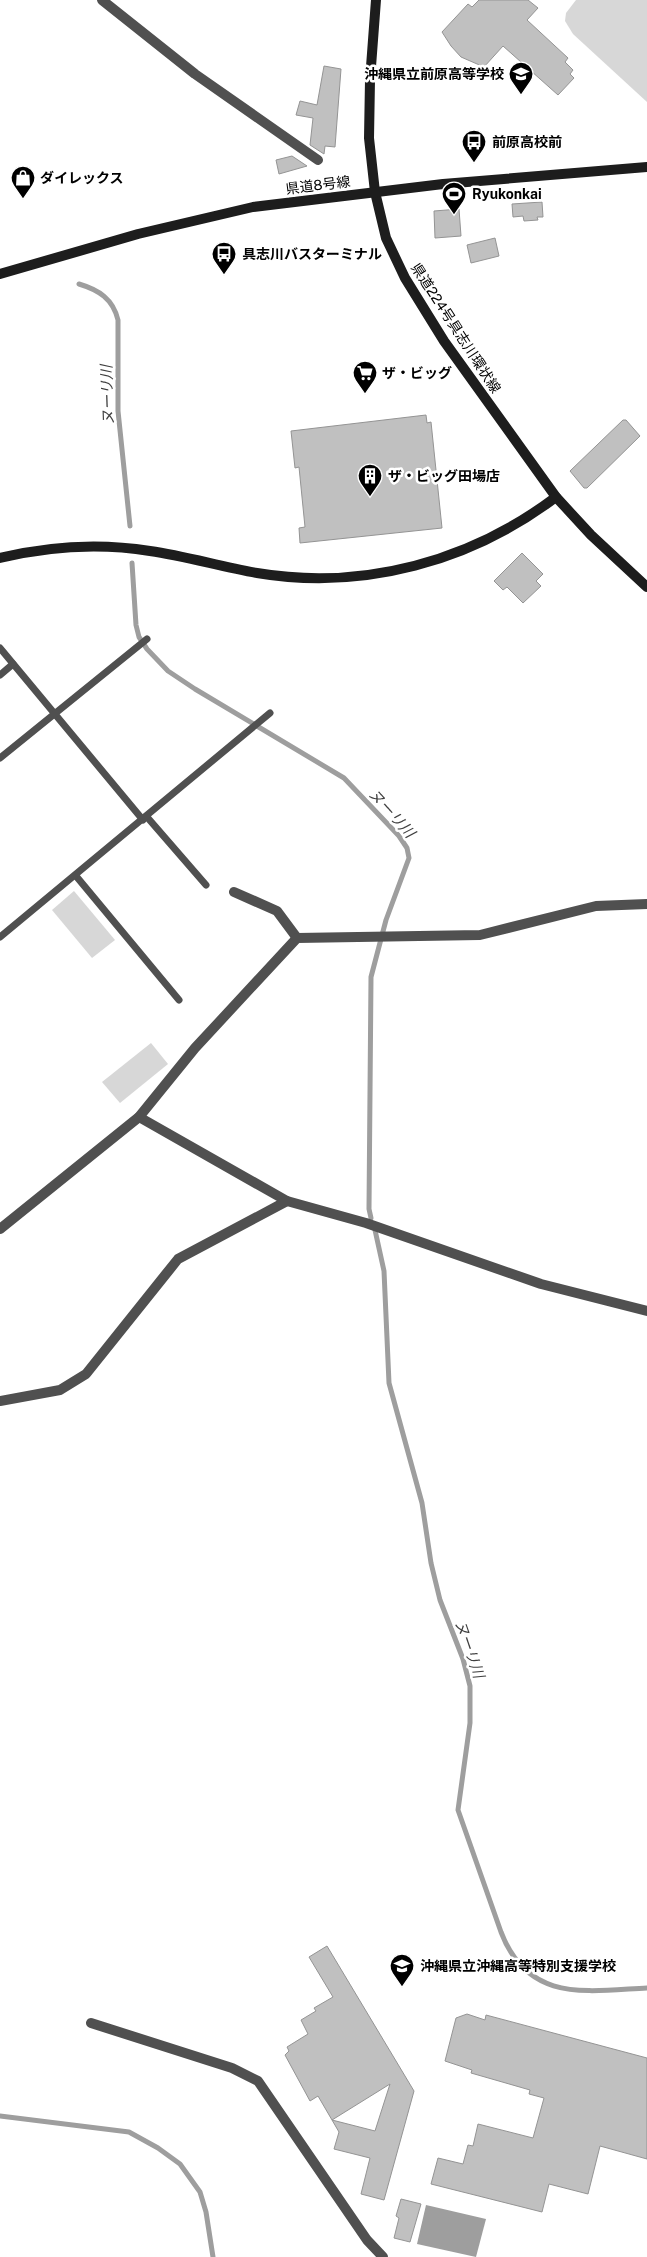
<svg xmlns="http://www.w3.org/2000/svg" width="647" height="2257" viewBox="0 0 647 2257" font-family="'Public Sans','Noto Sans JP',sans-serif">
<rect width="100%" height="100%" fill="#fff"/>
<!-- green -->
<g fill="#d7d7d7">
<path d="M576,0H647V102L573,34L565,21L566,13Z"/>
<path d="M74,891L115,940L92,958L52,910Z"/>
<path d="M151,1043L168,1064L120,1103L102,1082Z"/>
</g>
<!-- water -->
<path fill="#9e9e9e" d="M426,2205L486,2219L476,2257L417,2244Z"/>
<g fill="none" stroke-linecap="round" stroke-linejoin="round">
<!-- stream -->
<g stroke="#9e9e9e" stroke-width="5">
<path d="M79,284C99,290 113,299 118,320V411L130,526"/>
<path d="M132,563L136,625L139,637L147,649L168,671L195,689L344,778L399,836L407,848L409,858L386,920L371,977L369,1209L371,1218"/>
<path d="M375,1230L384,1271L389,1383L422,1503L431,1563L440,1600L463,1659L470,1686V1723L458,1810L501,1932C528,2003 586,1991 647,1988"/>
<path d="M0,2116L129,2132L158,2148L180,2164L200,2192L206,2212L213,2257"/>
</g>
</g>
<!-- building -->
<g fill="#c0c0c0" stroke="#949494">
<path d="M479,0H528L538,8L527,20L568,58L565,62L573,70L570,74L574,78L558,95L503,46L484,67L461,57L451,46L442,32L468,4L472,7Z"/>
<path d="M324,66L341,69L335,147L325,146L324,154L310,145L313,118L296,115L300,101L317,105Z"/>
<path d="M292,156L307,166L279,174L276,160Z"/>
<path d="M542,202L543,217H537L538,220L524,221L523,216L513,217L512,204Z"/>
<path d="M459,209L461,236L435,238L434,211Z"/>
<path d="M495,238L499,256L471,263L467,245Z"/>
<path d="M426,415L427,423L431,422L442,528L300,543L299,528L305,527L299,467L295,468L291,431Z"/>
<path d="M623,420H626L640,436L587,488H584L570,471Z"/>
<path d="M522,553L543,574L536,581L541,586L523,603L507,587L503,590L494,581Z"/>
<path d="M327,1946L414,2091L384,2200L361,2194L370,2158L334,2149L339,2132L332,2120L375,2131L390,2084L332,2120L318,2096L310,2101L285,2055L289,2051L287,2047L308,2034L301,2020L316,2011L314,2008L333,1997L309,1957Z"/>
<path d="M467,2014L485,2020L486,2015L647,2058V2159L600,2146L588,2194L549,2184L542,2212L431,2184L438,2158L463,2164L468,2145L473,2146L478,2124L533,2138L544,2098L529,2094L530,2090L471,2073L472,2070L445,2061L456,2018Z"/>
<path d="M401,2199L421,2204L410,2242L394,2238L399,2218L396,2216Z"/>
</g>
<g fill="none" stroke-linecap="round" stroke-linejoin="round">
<!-- lane -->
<g stroke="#505050" stroke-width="7">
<path d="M0,648L143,820"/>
<path d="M0,675L13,664"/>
<path d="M0,758L147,639"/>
<path d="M147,817L206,885"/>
<path d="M76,876L179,1000"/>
<path d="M0,937L270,713"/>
</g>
<!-- street -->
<g stroke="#505050" stroke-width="10">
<path d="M102,0L195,74L318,160"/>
<path d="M234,892L277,911L297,938"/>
<path d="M139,1117L287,1201L366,1223L541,1284L647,1311"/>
<path d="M0,1229L139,1117L195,1048L297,938L480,935L596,906L647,904"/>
<path d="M0,1401L60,1390L86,1374L178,1259L287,1201"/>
<path d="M91,2023L232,2068L258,2081L367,2240L383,2257"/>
</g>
<!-- secondary -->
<g stroke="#1d1d1d" stroke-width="10">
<path d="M376,0L370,80L369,138L375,192L386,238L405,278L444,341L556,497L591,535L647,587"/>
<path d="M0,274L138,234L253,207L443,184L647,167"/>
<path d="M0,558C50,546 100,543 150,551C186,556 221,567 257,573C364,591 471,561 556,497"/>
</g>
</g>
<!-- icons -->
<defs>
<symbol id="school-pin" viewBox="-11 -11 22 30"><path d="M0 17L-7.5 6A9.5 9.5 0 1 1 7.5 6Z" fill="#000" stroke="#fff"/><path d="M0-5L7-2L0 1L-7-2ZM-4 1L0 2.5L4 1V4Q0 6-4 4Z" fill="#fff"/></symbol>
<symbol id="bus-pin" viewBox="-11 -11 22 30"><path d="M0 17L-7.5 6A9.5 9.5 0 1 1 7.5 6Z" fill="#000" stroke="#fff"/><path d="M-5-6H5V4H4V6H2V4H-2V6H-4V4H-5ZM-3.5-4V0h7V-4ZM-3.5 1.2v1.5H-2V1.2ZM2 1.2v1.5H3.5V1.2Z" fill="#fff"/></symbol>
<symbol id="shop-pin" viewBox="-11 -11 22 30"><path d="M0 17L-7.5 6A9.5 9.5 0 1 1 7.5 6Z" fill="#000" stroke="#fff"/><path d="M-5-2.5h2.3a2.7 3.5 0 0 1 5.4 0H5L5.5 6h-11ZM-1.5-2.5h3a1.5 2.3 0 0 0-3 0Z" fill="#fff"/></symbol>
<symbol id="stadium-pin" viewBox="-11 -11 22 30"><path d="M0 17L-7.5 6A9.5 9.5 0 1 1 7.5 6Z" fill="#000" stroke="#fff"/><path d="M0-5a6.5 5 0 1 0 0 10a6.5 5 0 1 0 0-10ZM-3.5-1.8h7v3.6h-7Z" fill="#fff"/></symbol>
<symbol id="supermarket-pin" viewBox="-11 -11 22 30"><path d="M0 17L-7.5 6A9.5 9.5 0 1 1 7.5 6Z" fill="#000" stroke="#fff"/><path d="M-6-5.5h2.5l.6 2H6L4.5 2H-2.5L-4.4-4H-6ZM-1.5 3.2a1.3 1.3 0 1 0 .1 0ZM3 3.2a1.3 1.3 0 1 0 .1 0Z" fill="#fff"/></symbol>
<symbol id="building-pin" viewBox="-11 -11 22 30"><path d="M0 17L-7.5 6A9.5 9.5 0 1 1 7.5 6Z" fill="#000" stroke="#fff"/><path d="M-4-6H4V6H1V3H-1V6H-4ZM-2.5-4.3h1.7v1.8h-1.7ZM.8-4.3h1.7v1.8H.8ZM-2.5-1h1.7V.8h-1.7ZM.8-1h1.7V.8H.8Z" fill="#fff"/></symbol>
</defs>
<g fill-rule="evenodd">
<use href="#school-pin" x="507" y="60" width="28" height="38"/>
<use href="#bus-pin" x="460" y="128" width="28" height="38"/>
<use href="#shop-pin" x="9" y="164" width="28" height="38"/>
<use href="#stadium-pin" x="440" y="180" width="28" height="38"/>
<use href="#bus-pin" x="210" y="240" width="28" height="38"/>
<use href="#supermarket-pin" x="351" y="359" width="28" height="38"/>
<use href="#building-pin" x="356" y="462" width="28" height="38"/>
<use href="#school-pin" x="388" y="1952" width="28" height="38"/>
</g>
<g text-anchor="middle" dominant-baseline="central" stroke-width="5" stroke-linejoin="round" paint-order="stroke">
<!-- poi labels -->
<g font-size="14" font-weight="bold" fill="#000" stroke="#fff" text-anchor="start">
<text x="504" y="74" text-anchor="end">沖縄県立前原高等学校</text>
<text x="492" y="142">前原高校前</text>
<text x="40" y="178">ダイレックス</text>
<text x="472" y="194">Ryukonkai</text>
<text x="242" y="254">具志川バスターミナル</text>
<text x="382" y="373">ザ・ビッグ</text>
<text x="388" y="476">ザ・ビッグ田場店</text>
<text x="420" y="1966">沖縄県立沖縄高等特別支援学校</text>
</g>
<!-- street labels -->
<g font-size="14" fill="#000" stroke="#fff">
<text transform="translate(318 185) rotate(-7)">県道8号線</text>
<text transform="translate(456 328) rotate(57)">県道224号具志川環状線</text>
</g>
<!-- water labels -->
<g font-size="15" font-style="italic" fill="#3f3f3f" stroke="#fff">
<text transform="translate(107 395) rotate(-92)">ヌーリ川</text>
<text transform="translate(392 813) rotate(48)">ヌーリ川</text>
<text transform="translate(470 1649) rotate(71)">ヌーリ川</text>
</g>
</g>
</svg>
